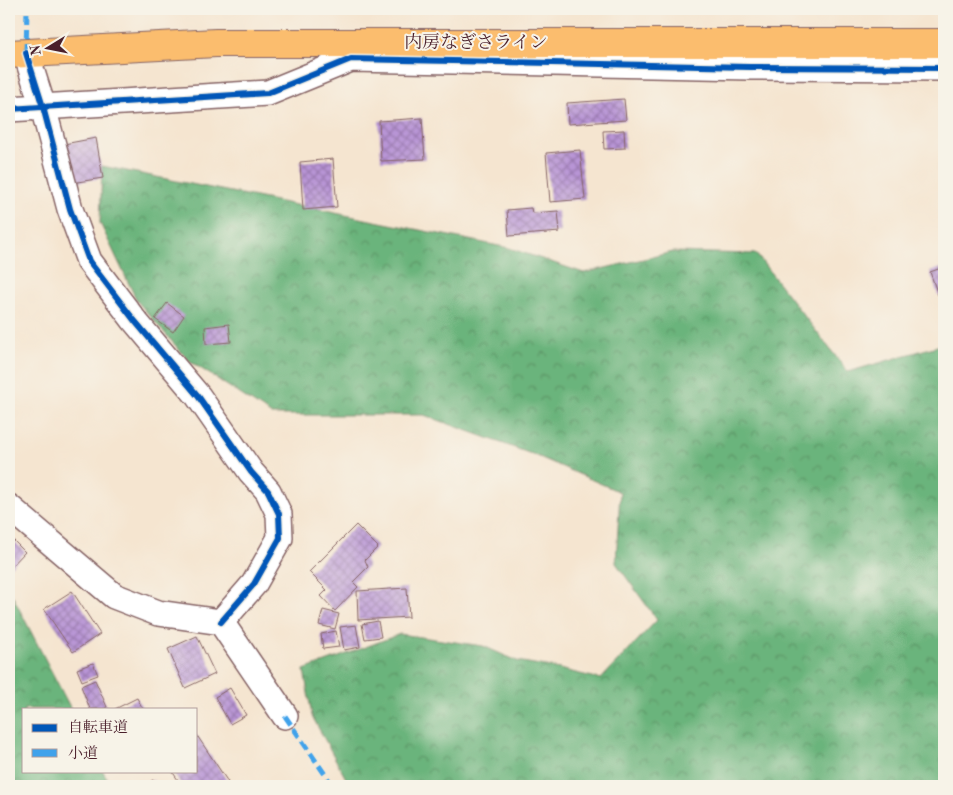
<svg xmlns="http://www.w3.org/2000/svg" width="953" height="795" viewBox="0 0 953 795" font-family="'Old Standard TT','Noto Serif JP',serif">
<defs>
<pattern id="forest-crowns" width="20" height="18" patternUnits="userSpaceOnUse" patternTransform="scale(1.25)"><rect width="20" height="18" fill="#6bb47b"/><path d="M2 6a3 3 0 1 1 6 0M12 15a3 3 0 1 1 6 0" fill="none" stroke="#5a9265"/></pattern>
<pattern id="building-cross-hatch" width="8" height="8" patternUnits="userSpaceOnUse" patternTransform="scale(1.25)"><rect width="8" height="8" fill="#b894d5"/><path d="M0 0l8 8M0 8l8-8" fill="none" stroke="#9878ad"/></pattern>
</defs>
<rect width="100%" height="100%" fill="#f7f3e8"/>
<filter id="ink" filterUnits="userSpaceOnUse"><feTurbulence type="fractalNoise" baseFrequency=".02" numOctaves="2"/><feDisplacementMap in="SourceGraphic" scale="10" xChannelSelector="R" yChannelSelector="G"/><feConvolveMatrix kernelMatrix="1 2 1 2 8 2 1 2 1" color-interpolation-filters="sRGB"/></filter>
<filter id="wash" filterUnits="userSpaceOnUse"><feTurbulence type="fractalNoise" baseFrequency=".0096" numOctaves="4" result="noise"/><feDisplacementMap in="SourceGraphic" scale="20" xChannelSelector="R" yChannelSelector="G"/><feGaussianBlur stdDeviation="1.12" result="paint"/><feColorMatrix in="noise" values="0 0 0 0 0 0 0 0 0 0 0 0 0 0 0 0 0 1.4 0 .05"/><feComposite in="paint" operator="in"/></filter>
<g filter="url(#wash)">
<rect width="100%" height="100%" fill="#f5e5d0"/>
<!-- forest -->
<g fill="url(#forest-crowns)" stroke="#5a6a53">
<path d="M102,166L509,248L584,273L673,252L756,254L848,372L944,344V786H350L312,716L304,670L400,634L483,646L517,661L551,667L601,679L657,620L616,563L620,492L537,456L424,415H272L188,360L137,301L100,223Z"/>
<path d="M9,593L12,595L71,709H24V771H103L111,786H9Z"/>
</g>
<g id="blocks">
<!-- building -->
<g fill="url(#building-cross-hatch)">
<path d="M624,99L626,120L568,124L567,103Z"/>
<path d="M422,118L425,159L381,161L379,121Z"/>
<path d="M624,130L625,148L604,149L603,131Z"/>
<path d="M96,138L103,178L71,183L64,144Z"/>
<path d="M580,150L585,199L550,202L546,153Z"/>
<path d="M333,159L337,207L303,210L300,162Z"/>
<path d="M531,208L532,213L558,211L560,232L509,236L507,210Z"/>
<path d="M944,267V293L938,295L930,272Z"/>
<path d="M167,303L184,316L173,332L155,319Z"/>
<path d="M229,324L231,342L206,344L205,327Z"/>
<path d="M356,525L378,547L365,560L368,567L353,582L358,587L335,611L321,596L327,590L309,572Z"/>
<path d="M9,536L25,552L9,569Z"/>
<path d="M407,588L409,617L358,620L357,591Z"/>
<path d="M72,591L100,634L73,652L44,609Z"/>
<path d="M323,610L339,614L335,629L319,625Z"/>
<path d="M378,621L381,637L365,639L362,624Z"/>
<path d="M356,625L360,647L344,650L340,627Z"/>
<path d="M336,631L339,647L323,649L321,634Z"/>
<path d="M197,636L215,674L185,688L168,649Z"/>
<path d="M93,663L98,675L82,681L77,669Z"/>
<path d="M95,680L107,707L104,709H90L81,686Z"/>
<path d="M230,688L246,715L230,724L215,697Z"/>
<path d="M137,698L143,709H115Z"/>
<path d="M196,734L228,782L221,786H182L172,771H196Z"/>
<path d="M153,780L157,786H145L144,785Z"/>
</g>
</g>
</g>
<g filter="url(#ink)">
<use href="#blocks" fill-opacity="0" stroke="#866465" stroke-width="1"/>
<g fill="none" stroke-linecap="round" stroke-linejoin="round">
<defs>
<g id="minor">
<path d="M26,53L43,107L70,209L89,261L134,320L198,396L251,472L268,491L279,514L280,538L254,584L221,622"/>
<path d="M9,109L268,93L351,59L750,67L944,68"/>
<path d="M9,507L114,596L158,613L221,622L285,716"/>
</g>
<path id="trunk" d="M9,54L216,43H944"/>
</defs>
<!-- minor casing -->
<use href="#minor" stroke="#866465" stroke-width="28"/>
<!-- trunk casing -->
<use href="#trunk" stroke="#866465" stroke-width="30"/>
<!-- minor -->
<use href="#minor" stroke="#fff" stroke-width="25"/>
<!-- trunk -->
<use href="#trunk" stroke="#fbbd6e" stroke-width="28"/>
<!-- quiet -->
<g stroke="#40a2eb" stroke-width="5" stroke-dasharray="10 5" stroke-linecap="butt">
<path d="M26,53L27,9"/>
<path d="M285,716L333,786"/>
</g>
<defs>
<g id="cycleway">
<path d="M26,53L43,107L70,209L89,261L134,320L198,396L251,472L268,491L279,514L280,538L254,584L221,622"/>
<path d="M9,109L268,93L351,59L750,67L944,68"/>
</g>
</defs>
<!-- cycleway casing -->
<use href="#cycleway" stroke="#f7f3e8" stroke-width="9"/>
<!-- cycleway -->
<use href="#cycleway" stroke="#0057b8" stroke-width="6"/>
</g>
</g>
<g text-anchor="middle" dominant-baseline="central" stroke-width="4" stroke-linejoin="round" paint-order="stroke">
<!-- street labels -->
<g font-size="18" fill="#4a1f2b" stroke="#f7f3e8">
<text x="476" y="43">内房なぎさライン</text>
</g>
</g>
<!-- margin -->
<rect width="953" height="795" fill="none" stroke="#f7f3e8" stroke-width="30"/>
<!-- legend -->
<rect x="22" y="708" width="175" height="65" fill="#f7f3e8" stroke="#b29e9c"/>
<rect x="32" y="724" width="25" height="8" fill="#0057b8" stroke="#b29e9c"/>
<text x="68" y="732" font-size="15" fill="#4a1f2b">自転車道</text>
<rect x="32" y="749" width="25" height="8" fill="#40a2eb" stroke="#b29e9c"/>
<text x="68" y="758" font-size="15" fill="#4a1f2b">小道</text>
<!-- north arrow -->
<g transform="translate(48 48) rotate(260)" stroke="#f7f3e8" stroke-width="4" paint-order="stroke">
<path d="M0-4L9 19L0 12L-9 19Z" fill="#4a1f2b"/>
<text y="-8" font-size="14" font-weight="bold" text-anchor="middle" fill="#4a1f2b">N</text>
</g>
</svg>
